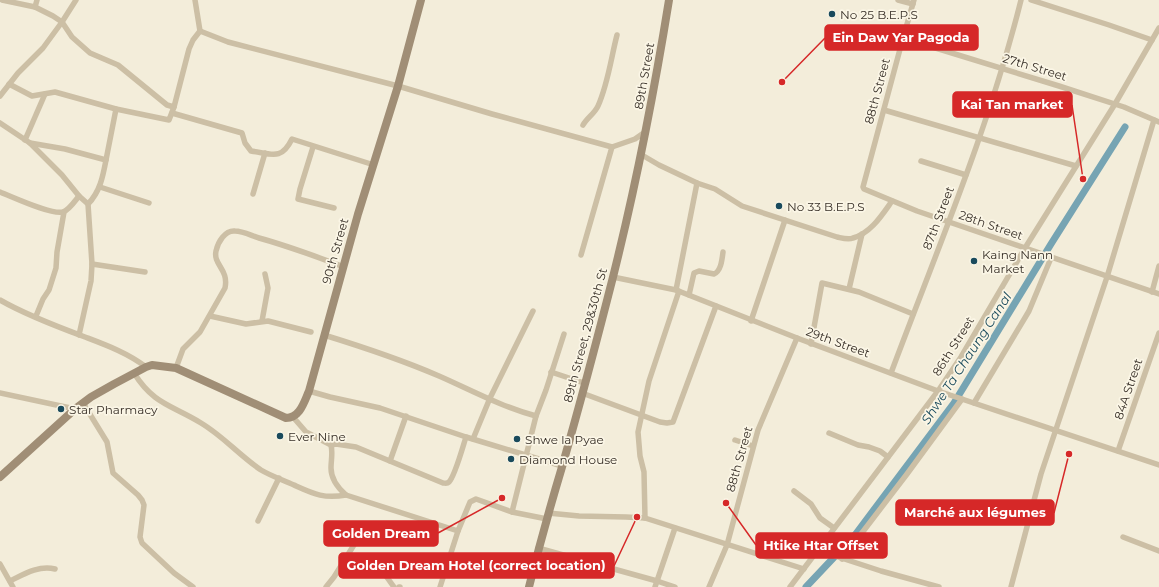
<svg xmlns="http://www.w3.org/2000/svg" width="1159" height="587" viewBox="0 0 1159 587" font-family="Montserrat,sans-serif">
<rect width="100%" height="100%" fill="#f3edda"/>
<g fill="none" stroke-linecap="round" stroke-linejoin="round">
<!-- canal -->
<path stroke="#76a4b3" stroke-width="7" d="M806,587L855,535L954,403L1051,244L1125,127"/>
<!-- street -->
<g stroke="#ccbfa5" stroke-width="5.5">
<path d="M2,0L35,7L53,16L62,22L72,37L90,53L118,65L167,105L174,107"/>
<path d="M898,0L913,4"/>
<path d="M914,0L903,38L863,187L864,189L917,211L1159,294"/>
<path d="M1031,0L1109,25L1152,40"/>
<path d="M35,7L37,0"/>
<path d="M200,31L228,42L398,86L492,114L612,147L635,139L645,132"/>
<path d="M903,38L1059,86L1124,107L1159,122"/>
<path d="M9,84L32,96L55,92L116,109L169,120L174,107L189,49L193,40L200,31L195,0"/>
<path d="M0,96L18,73L43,48L62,22L76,0"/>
<path d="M884,110L1076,166"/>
<path d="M172,113L242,133L245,143L251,151C272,154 281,161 292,139L374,165"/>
<path d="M0,123L30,143L62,175L79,196L88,204L92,264L91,281L79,335"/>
<path d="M583,125C587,118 595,113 598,106C608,84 611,58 617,35"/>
<path d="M25,140L45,94"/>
<path d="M30,143L65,149L106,160L116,109"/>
<path d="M313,147L300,189L298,199L334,208"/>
<path d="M642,155L659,165L697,183L715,189L742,206L837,237C842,238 848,240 853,238C871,233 882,215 892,201"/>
<path d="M921,161L966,175"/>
<path d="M100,187L149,203"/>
<path d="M0,192C13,197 51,215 63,212C69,210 75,201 79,196"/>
<path d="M253,194L265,153"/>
<path d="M88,204C100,192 103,176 106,160"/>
<path d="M581,255L612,147"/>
<path d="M92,264L145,272"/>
<path d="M613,277L676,290L797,338L938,391L1159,465"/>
<path d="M849,289L862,234"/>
<path d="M676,290L697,183"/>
<path d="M1152,292L1159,266"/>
<path d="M689,295L694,273L699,271L714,274C721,271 722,260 723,252"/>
<path d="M0,300C24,314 58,327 85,337C106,345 128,353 146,367"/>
<path d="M36,316L43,299L49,290L56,268L57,252L64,212"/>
<path d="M210,316L246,324L268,321L311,332"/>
<path d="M262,321L268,288L265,274"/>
<path d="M751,321L785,220"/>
<path d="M324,335C363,347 402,360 439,376C471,390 502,407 536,416L512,512"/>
<path d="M811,344L822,283L859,292L913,314"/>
<path d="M176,368L183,349L200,332L225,288C229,269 213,265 216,251C218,242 225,230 235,231C243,231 252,236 259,238C288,246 315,256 344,267"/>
<path d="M551,372L584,383"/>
<path d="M134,373C154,405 172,405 201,423C223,436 240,456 261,470C271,476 283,480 294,485C314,494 324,499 346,495"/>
<path d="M891,373C937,250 989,128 1021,0"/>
<path d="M309,391L330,397L380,408L466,437L562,466"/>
<path d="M0,393L75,409"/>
<path d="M582,393L660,422L667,423L673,422L716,306"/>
<path d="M83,403L107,442L113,473L138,495L142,500L144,505L140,537L142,543L174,573L193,587"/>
<path d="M974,403L1029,311L1051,258"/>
<path d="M536,416L546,390L564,334"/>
<path d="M293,417L306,432L331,445C333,453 331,460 331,468C331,479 338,488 346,495L458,531L470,502L476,499L512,512L547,519"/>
<path d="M829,433L858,445L869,447L880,451L888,457"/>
<path d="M473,439L490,398L533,311"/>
<path d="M735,440L753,446"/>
<path d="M331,445L336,444L356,447L443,483C445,483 447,484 449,482C455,476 463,446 466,437"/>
<path d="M1118,451L1159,333"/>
<path d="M390,461L406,416"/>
<path d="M794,491L811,504L820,518L834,528"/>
<path d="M548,513L579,516L626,517L645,518L804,569"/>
<path d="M645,518L644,472L640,456L638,432L649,381L679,291"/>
<path d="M258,521L279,478"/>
<path d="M1123,537L1159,551"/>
<path d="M538,548L657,581L675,587"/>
<path d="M817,550L881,571L939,587"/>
<path d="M842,559L907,474L962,399"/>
<path d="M0,564L13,587"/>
<path d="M375,565L386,576L394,587"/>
<path d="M10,581C24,574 39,565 55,569"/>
<path d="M326,587L334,577L362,532"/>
<path d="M399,587H400"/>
<path d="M440,587L458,531"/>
<path d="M655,587L675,528"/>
<path d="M709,587L727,545L758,430L797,338"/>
<path d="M790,587L938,391L961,357L1025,248L1115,104L1159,28"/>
<path d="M1011,587L1041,474L1107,277L1154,120"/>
</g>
<!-- secondary -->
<g stroke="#a08e76" stroke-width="8">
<path d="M0,477L75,409L91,397L114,384L146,367L152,365L176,368L286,418C300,418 304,402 309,391L358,214L398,86L421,0"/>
<path d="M529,587C539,547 550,507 562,467C580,404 597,340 613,277C636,185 654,93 669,0"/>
</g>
</g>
<!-- markers -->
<g fill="#194a5c" stroke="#fbf6e6" stroke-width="1.5">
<circle cx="832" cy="14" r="4"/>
<circle cx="779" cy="206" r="4"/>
<circle cx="974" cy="261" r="4"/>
<circle cx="61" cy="409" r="4"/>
<circle cx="280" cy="436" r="4"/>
<circle cx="517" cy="439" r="4"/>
<circle cx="511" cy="459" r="4"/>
</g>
<g text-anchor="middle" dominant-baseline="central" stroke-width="3.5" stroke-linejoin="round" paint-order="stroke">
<!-- poi labels -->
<g font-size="12" fill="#372f27" stroke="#fbf6e6" text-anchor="start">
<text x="840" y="14">No 25 B.E.P.S</text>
<text x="787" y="206">No 33 B.E.P.S</text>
<text x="982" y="254">Kaing Nann<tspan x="982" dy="14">Market</tspan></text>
<text x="69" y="409">Star Pharmacy</text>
<text x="288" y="436">Ever Nine</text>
<text x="525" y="439">Shwe la Pyae</text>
<text x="519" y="459">Diamond House</text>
</g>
<!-- street labels -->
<g font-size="12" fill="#372f27" stroke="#fbf6e6">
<text transform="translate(1035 67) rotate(17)">27th Street</text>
<text transform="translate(644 76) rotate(-80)">89th Street</text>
<text transform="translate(877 91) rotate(-75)">88th Street</text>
<text transform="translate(938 218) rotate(-69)">87th Street</text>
<text transform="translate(991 225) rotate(19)">28th Street</text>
<text transform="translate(335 251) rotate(-74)">90th Street</text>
<text transform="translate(585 335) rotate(-75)">89th Street, 29&amp;30th St</text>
<text transform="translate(838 342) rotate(20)">29th Street</text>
<text transform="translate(953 346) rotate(-58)">86th Street</text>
<text transform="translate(1128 389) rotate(-71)">84A Street</text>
<text transform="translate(739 459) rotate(-74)">88th Street</text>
</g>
<!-- water labels -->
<g font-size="13" font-style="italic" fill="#194a5c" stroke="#fbf6e6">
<text transform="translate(966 358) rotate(-57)">Shwe Ta Chaung Canal</text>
</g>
</g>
<!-- callouts -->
<path fill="none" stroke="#d62828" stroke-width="1.5" d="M782 82L825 38M1083 179L1072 105M1069 454L1054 513M502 498L438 533M726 503L756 545M637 517L614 566"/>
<g fill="#d62828" stroke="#fbf6e6" stroke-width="1.5">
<circle cx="782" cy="82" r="4"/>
<circle cx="1083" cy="179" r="4"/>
<circle cx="1069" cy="454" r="4"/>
<circle cx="502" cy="498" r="4"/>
<circle cx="726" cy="503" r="4"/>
<circle cx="637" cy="517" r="4"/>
</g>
<g fill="#d62828" stroke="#d62828" stroke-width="1.5">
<rect x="825" y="25" width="153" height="25" rx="4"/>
<rect x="953" y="92" width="119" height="25" rx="4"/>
<rect x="896" y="500" width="158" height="25" rx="4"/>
<rect x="324" y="521" width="114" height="25" rx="4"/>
<rect x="756" y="533" width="131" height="25" rx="4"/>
<rect x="339" y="553" width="275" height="25" rx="4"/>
</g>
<g font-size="13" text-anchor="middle" font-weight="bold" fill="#fff">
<text x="901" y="42">Ein Daw Yar Pagoda</text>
<text x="1012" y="109">Kai Tan market</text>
<text x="975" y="517">Marché aux légumes</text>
<text x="381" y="538">Golden Dream</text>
<text x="821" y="550">Htike Htar Offset</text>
<text x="476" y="570">Golden Dream Hotel (correct location)</text>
</g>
</svg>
